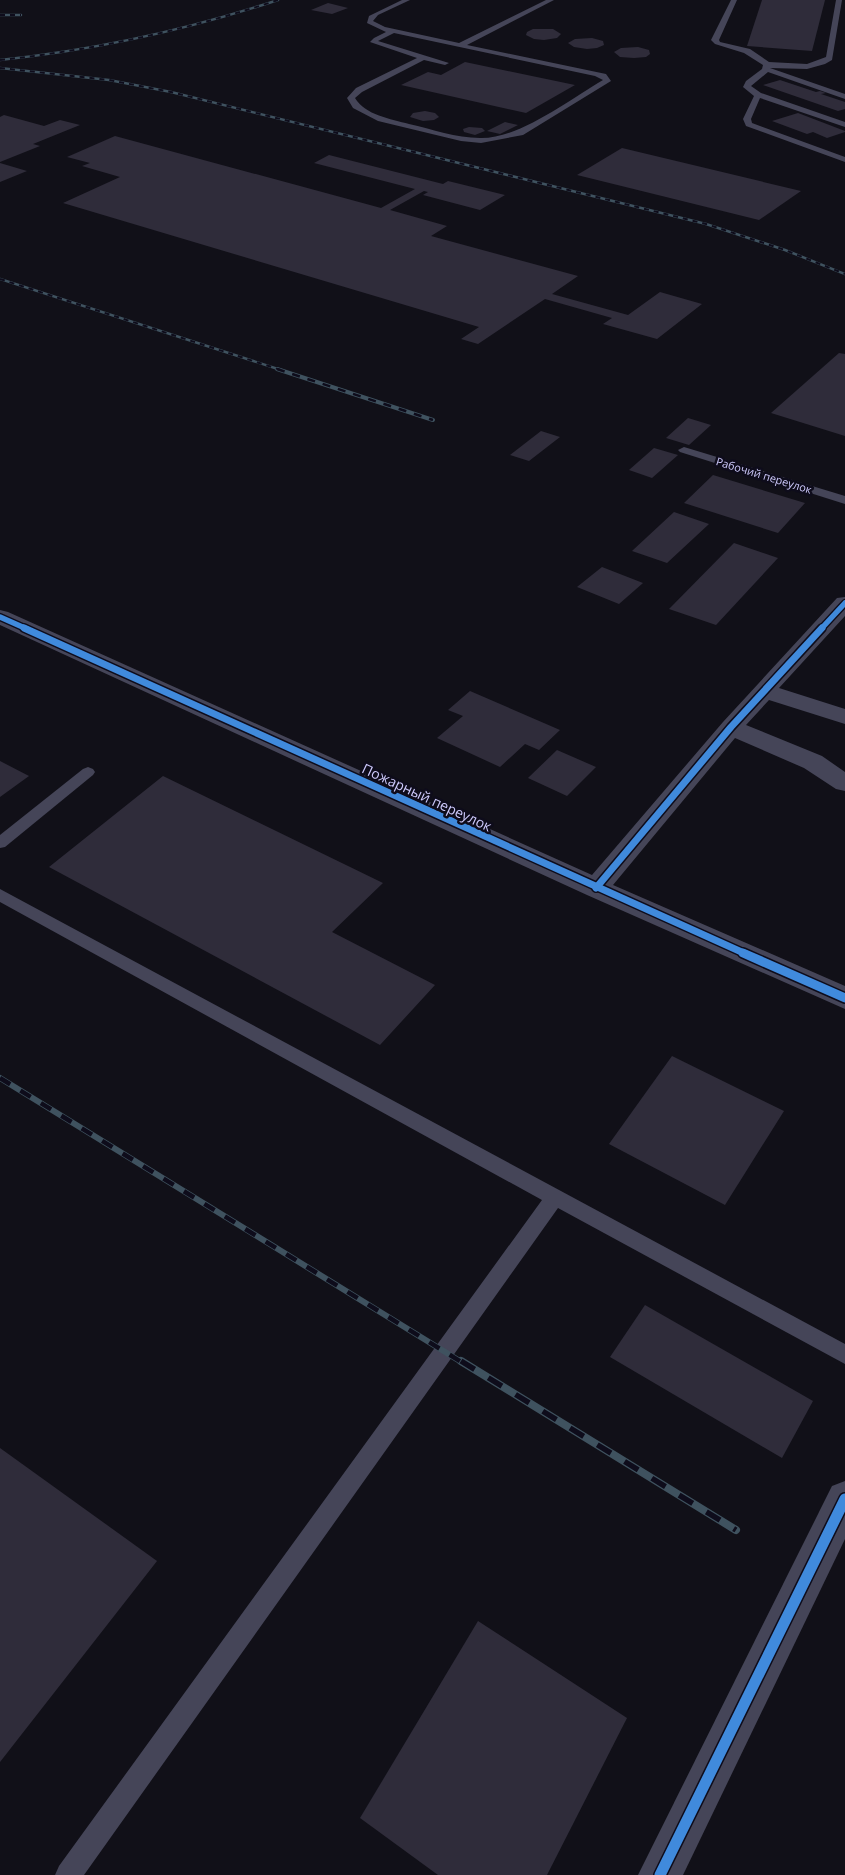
<svg xmlns="http://www.w3.org/2000/svg" width="845" height="1875" viewBox="0 0 845 1875" font-family="'Open Sans',sans-serif">
<rect width="100%" height="100%" fill="#111018"/>
<!-- building -->
<g fill="#2f2c3a">
<path d="M762,0H825L812,51L747,46Z"/>
<path d="M328,3L348,8L332,14L311,10Z"/>
<path d="M533,29H553L561,34L557,38L544,40L534,39L526,35L527,32Z"/>
<path d="M592,38L603,41L604,45L597,48L587,49L574,47L568,43L575,39Z"/>
<path d="M638,47L649,50L650,54L646,57L634,58L620,57L614,52L621,48Z"/>
<path d="M465,62L575,85L526,113L401,85L428,72L441,75Z"/>
<path d="M780,80L816,92L820,91L826,93L821,94L845,102V109L838,111L763,85Z"/>
<path d="M425,111L435,113L439,117L434,120L423,121L410,117L413,113Z"/>
<path d="M798,113L845,131V132L827,138L813,132L807,134L772,121Z"/>
<path d="M4,115L44,126L60,120L80,125L33,144L40,146L0,162V117Z"/>
<path d="M505,122L518,125L500,134L487,131Z"/>
<path d="M469,127L482,128L485,131L475,135L464,132L463,129Z"/>
<path d="M115,136L381,208L415,189L314,163L329,155L443,184L448,181L505,195L480,210L423,195L428,192L424,191L390,210L447,226L431,236L578,276L552,294L628,315L660,292L702,304L657,339L603,324L612,318L545,299L478,344L461,339L479,327L63,203L120,177L82,166L90,163L67,157Z"/>
<path d="M622,148L801,191L759,220L577,175Z"/>
<path d="M0,163L27,171L0,182Z"/>
<path d="M839,353L845,354V436L771,413Z"/>
<path d="M688,418L711,425L689,445L666,438Z"/>
<path d="M541,431L560,437L529,461L510,455Z"/>
<path d="M654,448L678,455L652,478L629,470Z"/>
<path d="M713,475L805,503L778,533L684,503Z"/>
<path d="M674,512L709,524L667,563L632,551Z"/>
<path d="M734,543L778,558L716,625L669,609Z"/>
<path d="M602,567L643,583L619,604L577,587Z"/>
<path d="M470,691L560,730L539,750L525,744L500,767L437,738L463,716L448,710Z"/>
<path d="M557,750L596,767L567,796L528,778Z"/>
<path d="M0,761L29,776L0,797Z"/>
<path d="M163,776L383,883L332,932L435,985L380,1045L49,867Z"/>
<path d="M672,1056L784,1111L725,1205L609,1144Z"/>
<path d="M645,1305L813,1401L782,1458L610,1357Z"/>
<path d="M0,1448L157,1561L0,1762Z"/>
<path d="M478,1621L627,1718L547,1875H438L360,1818Z"/>
</g>
<g fill="none" stroke-linecap="round" stroke-linejoin="round">
<!-- lane -->
<g fill="#454558" fill-rule="evenodd">
<path d="M402,0H410L378,15L373,21L385,27L459,43L546,0H554L467,45L606,74L611,81L523,135L481,143L461,141L378,121L353,108L347,98L356,88L417,58L370,42L374,38L386,32L367,23L369,16ZM394,33L595,76L603,80C569,100 519,139 480,138C456,138 432,129 409,124C391,119 365,115 355,98L362,92L424,60L445,65L449,63L378,41Z"/>
<path d="M731,0H737L719,40L720,42L750,49L769,62L807,64L826,57L836,0H842L832,60L825,64L807,69L770,68L845,94V99L768,72L751,86L761,93L845,122V127L760,98L751,119L752,123L845,157V162L746,126L743,119L754,96L743,87L746,81L762,69L763,65L744,53L715,44L711,40Z"/>
<path d="M684,447L845,496V504L680,452L678,450Z"/>
<path d="M88,767L93,769L95,772L93,775L5,847L0,848V835L83,769Z"/>
<path d="M0,889L845,1344V1364L558,1208L84,1875H55L59,1866L542,1200L0,902Z"/>
</g>
<!-- street -->
<g fill="#454558" fill-rule="evenodd">
<path d="M845,597V616L779,688L845,709V724L769,700L746,725L822,756L845,772V791L836,789L804,768L735,738L613,885L845,986V1009L587,895L0,625V610L8,612L592,875L723,722L837,598Z"/>
<path d="M845,1481V1539L683,1875H638L832,1486Z"/>
</g>
<defs>
<g id="rail-far3">
<path d="M0,15H21"/>
<path d="M0,60C95,50 187,30 278,0"/>
<path d="M0,68L109,80L171,92L706,224L785,250L845,274"/>
<path d="M0,279L281,370"/>
</g>
<path id="rail-far2" d="M277,369L433,420"/>
<path id="rail-far1" d="M0,1078L463,1363"/>
<path id="rail" d="M461,1361L736,1530"/>
</defs>
<!-- rail-far3 casing -->
<use href="#rail-far3" stroke="#3f525f" stroke-width="2.5"/>
<!-- rail-far2 casing -->
<use href="#rail-far2" stroke="#3f525f" stroke-width="4"/>
<!-- rail-far1 casing -->
<use href="#rail-far1" stroke="#3f525f" stroke-width="6"/>
<!-- rail casing -->
<use href="#rail" stroke="#3f525f" stroke-width="8"/>
<!-- rail-far3 -->
<use href="#rail-far3" stroke="#0e0c1b" stroke-width="2" stroke-dasharray="5" stroke-linecap="butt"/>
<!-- rail-far2 -->
<use href="#rail-far2" stroke="#0e0c1b" stroke-width="2.5" stroke-dasharray="8" stroke-linecap="butt"/>
<!-- rail-far1 -->
<use href="#rail-far1" stroke="#0e0c1b" stroke-width="4.5" stroke-dasharray="12" stroke-linecap="butt"/>
<!-- rail -->
<use href="#rail" stroke="#0e0c1b" stroke-width="5.5" stroke-dasharray="16" stroke-linecap="butt"/>
<defs>
<g id="cycleway-far3">
<path d="M0,617L27,629"/>
<path d="M821,629L845,603"/>
</g>
<g id="cycleway-far2">
<path d="M24,628L746,954"/>
<path d="M596,888L731,727L822,628"/>
</g>
<path id="cycleway-far1" d="M743,953L845,998"/>
<path id="cycleway" d="M660,1875L845,1499"/>
</defs>
<!-- cycleway-far3 casing -->
<use href="#cycleway-far3" stroke="#0e0c1b" stroke-width="8"/>
<!-- cycleway-far2 casing -->
<use href="#cycleway-far2" stroke="#0e0c1b" stroke-width="10"/>
<!-- cycleway-far1 casing -->
<use href="#cycleway-far1" stroke="#0e0c1b" stroke-width="12"/>
<!-- cycleway casing -->
<use href="#cycleway" stroke="#0e0c1b" stroke-width="14"/>
<!-- cycleway-far3 -->
<use href="#cycleway-far3" stroke="#408adc" stroke-width="5.5"/>
<!-- cycleway-far2 -->
<use href="#cycleway-far2" stroke="#408adc" stroke-width="7"/>
<!-- cycleway-far1 -->
<use href="#cycleway-far1" stroke="#408adc" stroke-width="9"/>
<!-- cycleway -->
<use href="#cycleway" stroke="#408adc" stroke-width="11"/>
</g>
<g text-anchor="middle" dominant-baseline="central" stroke-width="5" stroke-linejoin="round" paint-order="stroke">
<!-- far-street labels -->
<g font-size="11" fill="#cecafc" stroke="#0e0c1b">
<text transform="translate(764 475) rotate(17)">Рабочий переулок</text>
</g>
<!-- street labels -->
<g font-size="14" fill="#cecafc" stroke="#0e0c1b">
<text transform="translate(427 797) rotate(25)">Пожарный переулок</text>
</g>
</g>
</svg>
